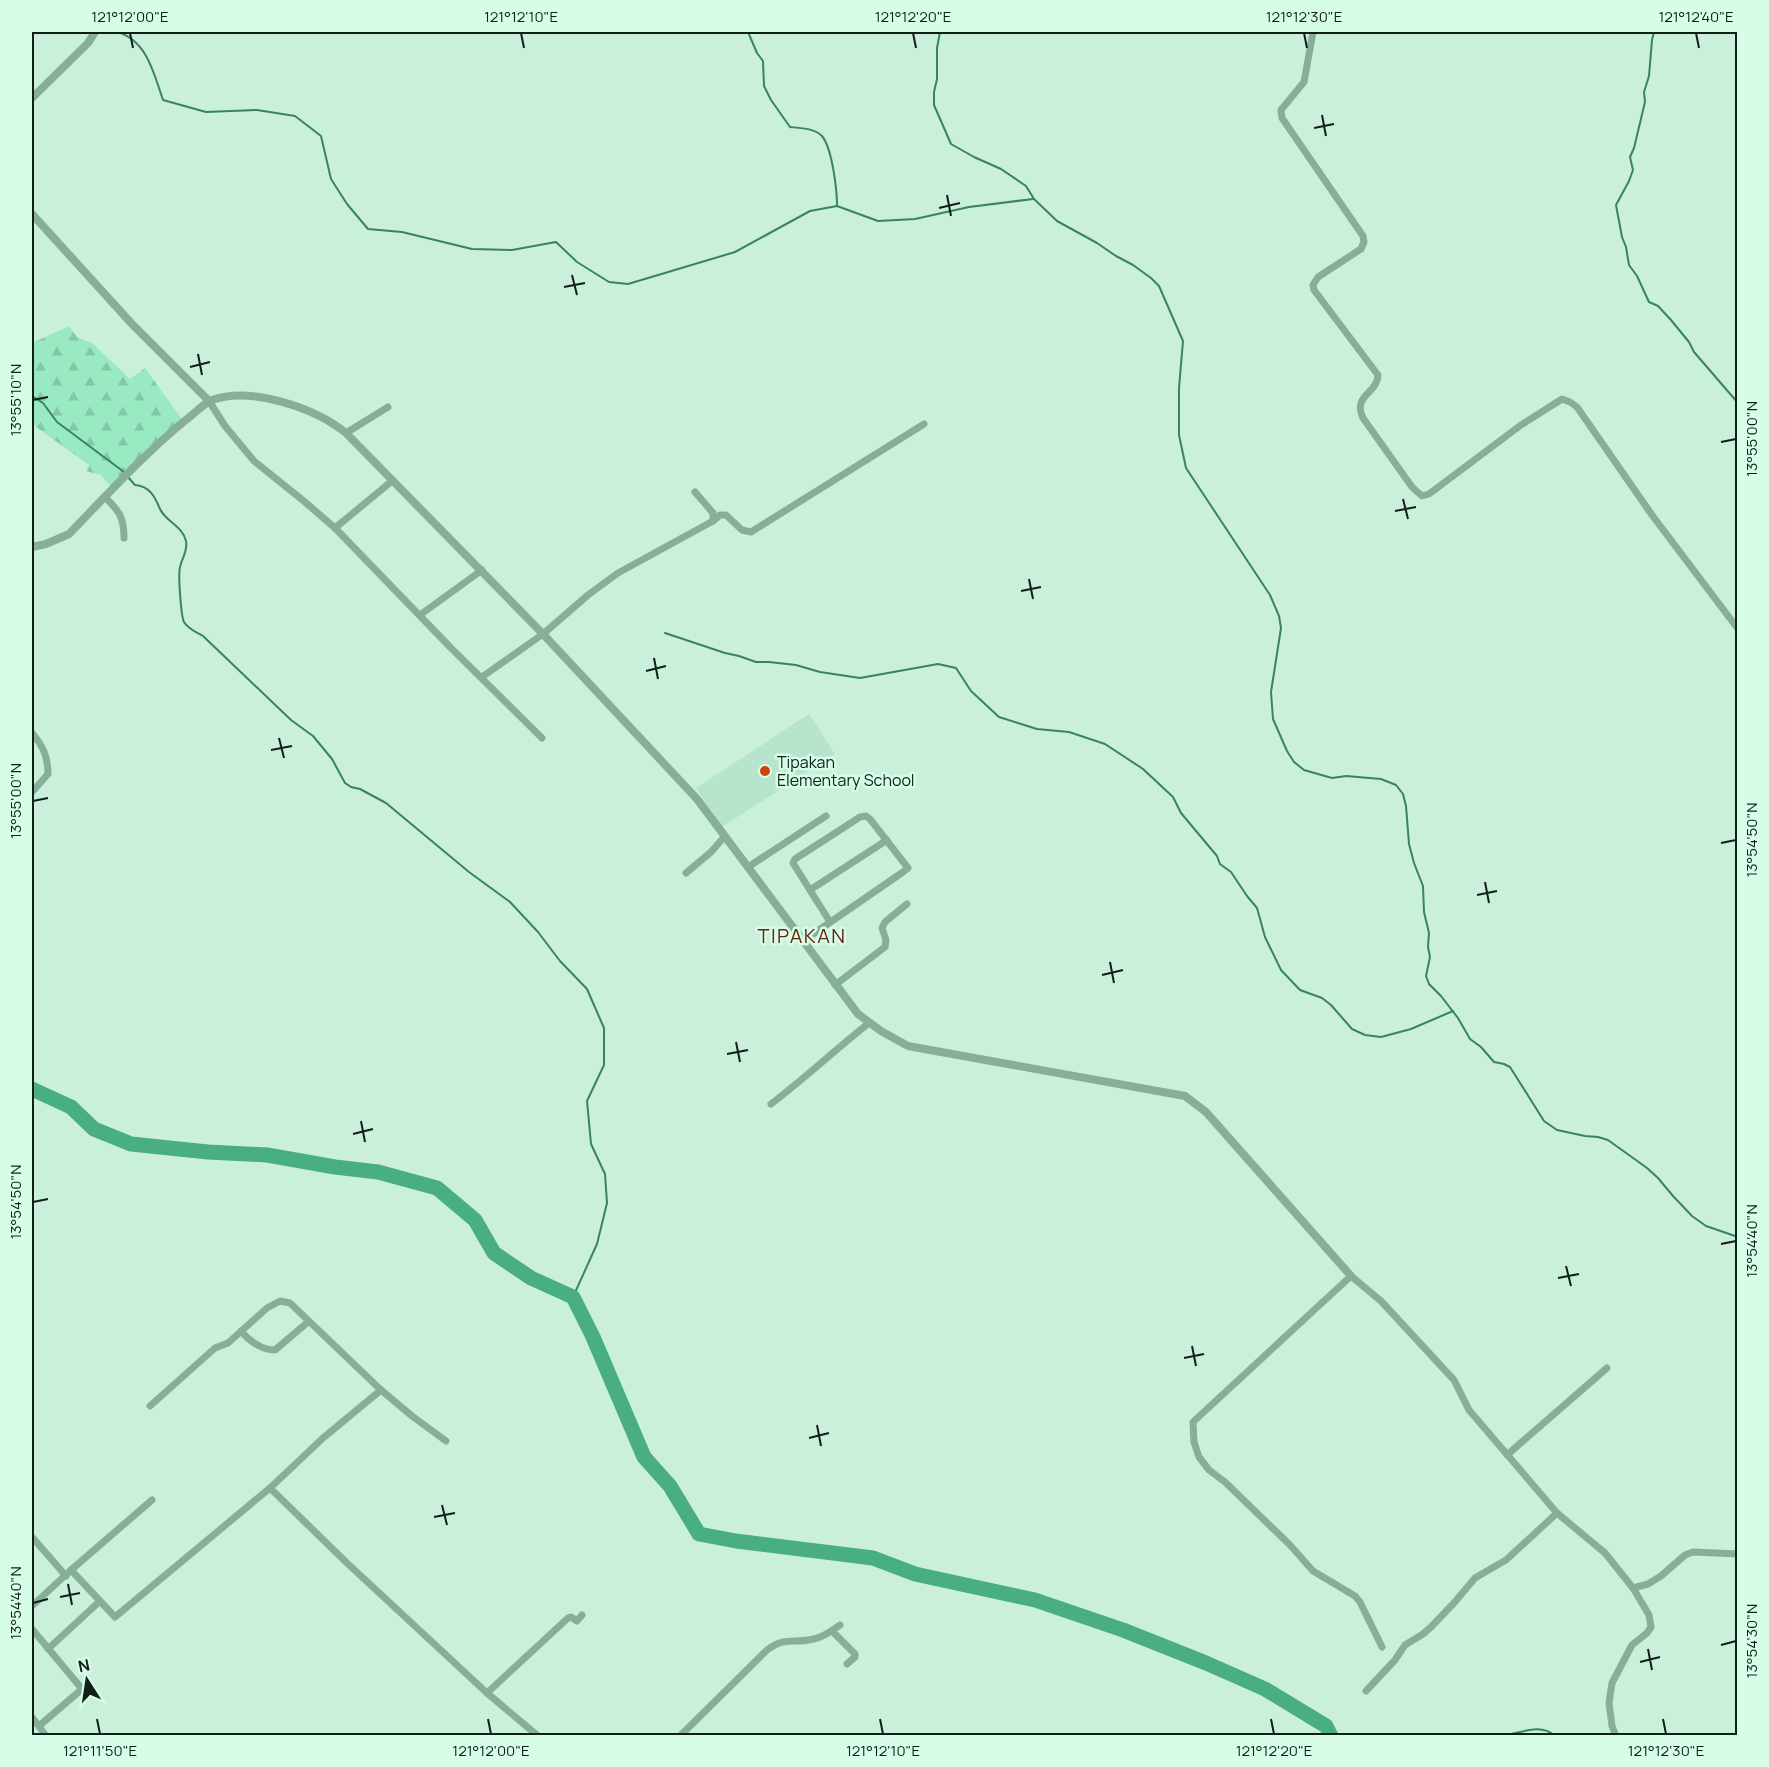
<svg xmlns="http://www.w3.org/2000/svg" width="1769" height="1767" viewBox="0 0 1769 1767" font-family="Manrope,sans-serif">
<defs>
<pattern id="forest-firs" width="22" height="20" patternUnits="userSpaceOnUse" patternTransform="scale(1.5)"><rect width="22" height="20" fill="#99e9c2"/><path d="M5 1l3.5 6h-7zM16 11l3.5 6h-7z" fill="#83c7a6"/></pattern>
</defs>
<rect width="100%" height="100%" fill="#caf0db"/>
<!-- built -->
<path fill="#b7e4cc" d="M809,714L835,754L722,827L696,788Z"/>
<!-- forest -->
<path fill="url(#forest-firs)" d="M69,326L77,337L92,343L130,379L145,368L184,422L113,489L101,475L86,471L89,465L32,424V343Z"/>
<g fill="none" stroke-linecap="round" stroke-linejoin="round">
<!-- stream -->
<g stroke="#388462" stroke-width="2">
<path d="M117,32C147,40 154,74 163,100L206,112L257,110L295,116L321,136L331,179L347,204L368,229L402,232L472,249L512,250L556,242L577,262L609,282L628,284L735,252L810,211L837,206L878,221L915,219L969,207L1033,199"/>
<path d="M748,32L757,53L763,61L764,86L771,100L790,127C800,128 814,128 822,136C832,148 837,189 837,206"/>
<path d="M940,32L937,48V79L934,92V105L951,144L974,157L1001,169L1026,186L1034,199L1057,221L1097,243L1116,256L1133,265L1151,278L1159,286L1183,341L1179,388V435L1186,468L1270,595L1279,616L1281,628L1271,692L1273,719L1287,751L1294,762L1304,770L1332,778L1346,776L1381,779L1396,785L1403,794L1406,806L1409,844L1414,863L1423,886L1424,912L1429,933L1428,947L1430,957L1426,976L1429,984L1441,996L1458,1018L1470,1039L1481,1047L1494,1062L1504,1064L1510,1067L1544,1121L1557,1130L1585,1136L1598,1137L1608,1140L1647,1168L1658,1178L1673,1196L1692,1216L1706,1226L1738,1237"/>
<path d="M1654,32L1652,40L1649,76L1644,92L1645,102L1634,148L1630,157L1633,170L1629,181L1616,205L1622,237L1626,247L1629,265L1637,276L1649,302L1658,306L1671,320L1689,342L1694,352L1738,403"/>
<path d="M32,396L43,403L57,422L124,472"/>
<path d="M127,476L135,485C150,486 155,497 160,509C166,522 182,525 186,541C188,551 182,558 180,567C178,575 181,616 184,622C188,629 196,632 203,636L291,720L313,736L332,759L345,783L351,787L360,789L386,803L469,872L510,902L538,932L560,961L587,989L604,1028V1065L587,1101L591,1144L605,1174L607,1203L597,1244L573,1297"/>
<path d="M665,633L725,653L739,656L756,662H769L796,665L820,672L860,678L938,664L956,668L971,691L999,717L1037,729L1069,732L1105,744L1143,769L1173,797L1181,813L1217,856L1220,864L1231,872L1247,896L1257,908L1265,937L1281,970L1300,990L1322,998L1331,1005L1352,1029L1365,1035L1381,1037L1411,1029L1453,1011"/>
<path d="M1501,1736C1519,1734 1540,1722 1555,1736"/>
</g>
<!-- river -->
<path stroke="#49af82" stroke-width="15" d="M32,1089L71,1107L94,1129L131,1144L208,1152L267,1155L335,1167L378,1172L437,1188L475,1220L494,1253L531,1278L573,1297L593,1337L644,1457L670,1486L699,1534L736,1541L873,1558L915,1574L1035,1600L1123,1630L1206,1663L1265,1689L1326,1726L1331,1736"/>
<!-- minor -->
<g stroke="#86ae99" stroke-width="7">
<path d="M1313,32L1304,82L1281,110L1282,118L1363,236L1364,242L1361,249L1318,277L1313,285L1314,290L1378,375C1378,393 1352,395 1363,418L1412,487L1422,496L1429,494L1521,425L1562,399L1570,402L1577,407L1652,515L1738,629"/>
<path d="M209,401L225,426L254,461L305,502L335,528L451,648L542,738"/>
<path d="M346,433L388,407"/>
<path d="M105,497C119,511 124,517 124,538"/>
<path d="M713,521L720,515H726L742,530L751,532L924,424"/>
<path d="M335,528L392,481"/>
<path d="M420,615L482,570"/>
<path d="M482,677L543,634L588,595L618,573L713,521V513L695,492"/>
<path d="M32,733C43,746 48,757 48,774L32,792"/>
<path d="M748,867L826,816"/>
<path d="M686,873L711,852L725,836"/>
<path d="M810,890L887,840"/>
<path d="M803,941L903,872L908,868L870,819L866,816L860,817L795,859L793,863L830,922"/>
<path d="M835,985L885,947L886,940L882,928L885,922L907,904"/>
<path d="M771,1104C805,1078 836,1049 869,1023"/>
<path d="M241,1331C249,1341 262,1350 275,1350L308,1322"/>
<path d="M381,1390L412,1416L446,1441"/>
<path d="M1507,1455L1607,1368"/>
<path d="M270,1488L347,1563L487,1693L538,1736"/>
<path d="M32,1537L66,1576"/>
<path d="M71,1570L152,1500"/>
<path d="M32,1606L71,1570L115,1617L270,1488L323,1438L381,1390L290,1303L280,1301L267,1308L228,1343L215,1348L150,1406"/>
<path d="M32,1629L82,1689L39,1726"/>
<path d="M832,1631L855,1654V1657L847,1664"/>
<path d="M1382,1647L1360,1602L1355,1596L1313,1571L1290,1545L1225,1482L1209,1470L1199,1457L1194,1442L1193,1422L1351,1276L1381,1301L1454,1380L1469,1410L1557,1513L1605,1553L1633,1588L1648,1584L1661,1576L1685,1555L1693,1552L1738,1554"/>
<path d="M48,1649L100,1601"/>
<path d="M1366,1691L1395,1660L1405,1645L1423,1634L1431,1627L1454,1603L1475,1578L1506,1560L1557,1513"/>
<path d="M487,1693L568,1618L571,1617L577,1621L582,1615"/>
<path d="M32,1717L46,1736"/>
<path d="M680,1736L767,1650C786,1636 793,1644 814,1639C824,1637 831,1631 840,1625"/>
<path d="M1616,1736L1612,1726L1609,1703L1612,1683L1632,1645L1647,1633L1651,1627L1649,1615L1633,1588"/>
</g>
<!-- tertiary -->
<g stroke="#86ae99" stroke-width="8">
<path d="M32,98L88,43L95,32"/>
<path d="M32,214L132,324L209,401"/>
<path d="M32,547L46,544L69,534C107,495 144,454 187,419C195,413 203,404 212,400C251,386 315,408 346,433L543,634L697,799L858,1014L881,1031L908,1046L1185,1096L1206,1112L1351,1276"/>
</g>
</g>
<!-- ticks -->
<path fill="none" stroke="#101f18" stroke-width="2" d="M130,33L133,48M521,33L524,48M913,33L916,48M1304,33L1307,48M1696,33L1699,48M1322,115L1326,136M1314,128L1334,124M947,195L951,216M939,208L960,203M572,275L577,295M564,287L585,283M198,354L202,375M190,367L210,362M33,400L48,397M1721,442L1736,439M1403,499L1408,519M1395,511L1416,507M1029,579L1033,599M1021,591L1041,587M654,658L658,679M646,671L666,666M279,738L284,758M271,750L292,746M33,801L48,798M1721,843L1736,840M1485,882L1489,903M1477,895L1497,891M1110,962L1114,983M1102,975L1123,970M736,1042L740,1062M727,1054L748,1050M361,1121L365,1142M353,1134L373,1129M33,1202L48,1199M1721,1244L1736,1241M1566,1266L1571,1286M1558,1278L1579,1274M1192,1346L1196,1366M1184,1358L1204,1354M817,1425L821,1446M809,1438L829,1433M442,1505L447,1525M434,1517L455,1513M68,1584L72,1605M60,1597L80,1593M33,1603L48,1599M1721,1645L1736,1641M1648,1649L1652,1670M1640,1662L1660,1657M97,1719L100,1734M488,1719L491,1734M880,1719L883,1734M1271,1719L1274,1734M1663,1719L1666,1734"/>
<!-- markers -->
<circle fill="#cc450e" stroke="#d7fde9" stroke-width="2" cx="765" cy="771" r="6"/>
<g text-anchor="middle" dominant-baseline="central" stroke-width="5" stroke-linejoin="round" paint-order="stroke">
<!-- poi labels -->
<g font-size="16" fill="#101f18" stroke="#d7fde9" text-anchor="start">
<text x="777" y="762">Tipakan<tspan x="777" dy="18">Elementary School</tspan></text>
</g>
<!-- quarter labels -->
<g font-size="20" letter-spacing="1.5" fill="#67260f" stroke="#d7fde9">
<text x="802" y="935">TIPAKAN</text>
</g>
</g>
<!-- border -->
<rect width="1769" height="1767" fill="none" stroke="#d7fde9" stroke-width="66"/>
<!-- north arrow -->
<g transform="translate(87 1680) rotate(348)" stroke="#d7fde9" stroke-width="4.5" paint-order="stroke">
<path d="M0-4.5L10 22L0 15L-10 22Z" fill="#101f18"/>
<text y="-9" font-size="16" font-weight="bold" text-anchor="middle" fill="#101f18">N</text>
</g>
<rect x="33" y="33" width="1703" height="1701" fill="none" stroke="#101f18" stroke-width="2"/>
<g font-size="15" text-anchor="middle" fill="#101f18">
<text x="130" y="22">121°12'00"E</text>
<text x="521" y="22">121°12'10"E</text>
<text x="913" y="22">121°12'20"E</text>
<text x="1304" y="22">121°12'30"E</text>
<text x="1696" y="22">121°12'40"E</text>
<text transform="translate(16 400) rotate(-90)" y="5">13°55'10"N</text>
<text transform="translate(1752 439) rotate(-90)" y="5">13°55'00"N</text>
<text transform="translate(16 801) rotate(-90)" y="5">13°55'00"N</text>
<text transform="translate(1752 840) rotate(-90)" y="5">13°54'50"N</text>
<text transform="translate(16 1202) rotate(-90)" y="5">13°54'50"N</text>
<text transform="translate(1752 1241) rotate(-90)" y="5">13°54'40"N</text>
<text transform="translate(16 1603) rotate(-90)" y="5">13°54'40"N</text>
<text transform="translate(1752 1641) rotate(-90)" y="5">13°54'30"N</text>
<text x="100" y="1756">121°11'50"E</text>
<text x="491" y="1756">121°12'00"E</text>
<text x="883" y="1756">121°12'10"E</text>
<text x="1274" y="1756">121°12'20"E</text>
<text x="1666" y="1756">121°12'30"E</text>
</g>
</svg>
